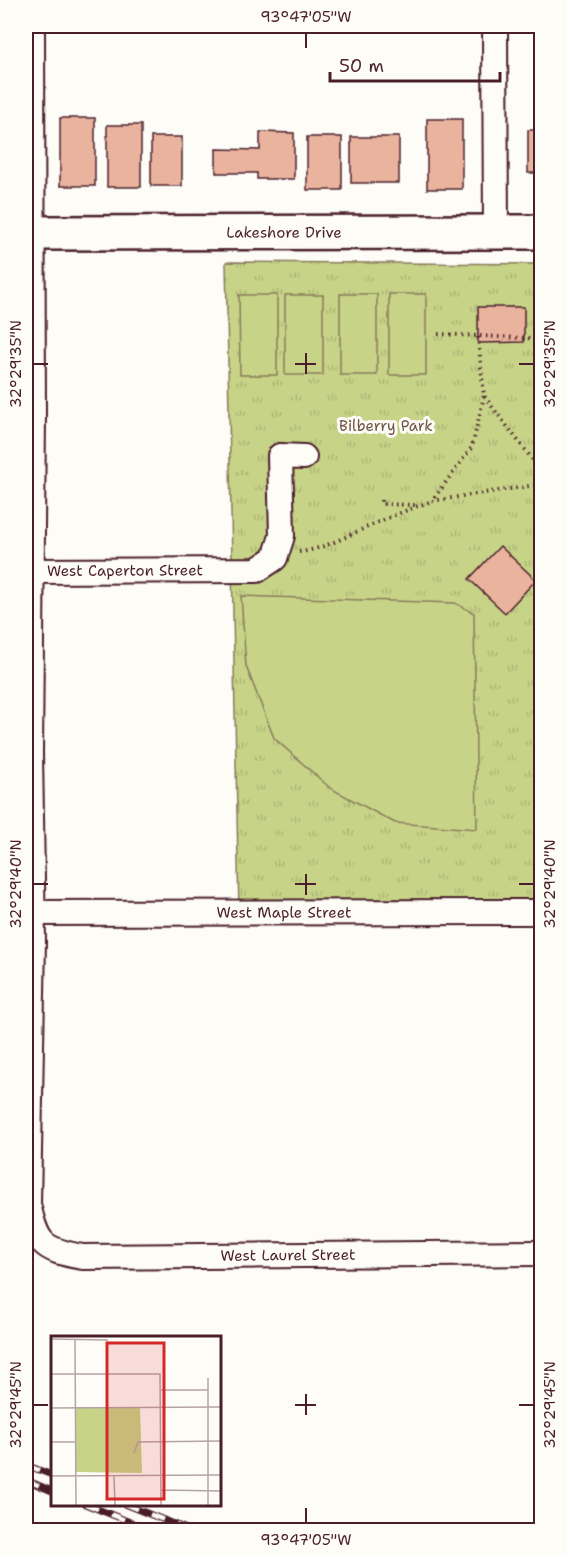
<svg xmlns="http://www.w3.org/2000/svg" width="567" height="1556" viewBox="0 0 567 1556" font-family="'Shantell Sans',sans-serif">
<defs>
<pattern id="park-tufts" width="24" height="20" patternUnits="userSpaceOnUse" patternTransform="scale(1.5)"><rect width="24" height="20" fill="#c7d488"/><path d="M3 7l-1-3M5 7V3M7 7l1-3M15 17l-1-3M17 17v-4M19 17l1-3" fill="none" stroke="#acb676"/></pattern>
</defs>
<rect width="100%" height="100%" fill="#fdfcf7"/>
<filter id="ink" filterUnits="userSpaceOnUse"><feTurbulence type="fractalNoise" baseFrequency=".0167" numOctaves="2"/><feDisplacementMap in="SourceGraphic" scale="12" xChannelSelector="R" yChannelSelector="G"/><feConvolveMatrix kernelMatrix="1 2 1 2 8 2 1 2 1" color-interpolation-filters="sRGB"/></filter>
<g filter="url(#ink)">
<!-- park -->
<path fill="url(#park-tufts)" stroke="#887a5a" stroke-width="1.5" d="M226,262L541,264V912L239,913Z"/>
<!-- pitch -->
<g fill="#c7d488" stroke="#887a5a" stroke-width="1.5">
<rect x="340" y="294" width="37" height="81"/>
<rect x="389" y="294" width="37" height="81"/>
<path d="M239,295H277V375H240Z"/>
<rect x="285" y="295" width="38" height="80"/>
<path d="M241,596L455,603L474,613L477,829L395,823L330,788L274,738L246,666Z"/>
</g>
<!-- building -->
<g fill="#e9b39d" stroke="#4a1f2b" stroke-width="1.5">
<rect x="60" y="118" width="35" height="68"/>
<rect x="427" y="119" width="35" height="70"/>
<rect x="107" y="125" width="34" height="62"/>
<rect x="528" y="130" width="14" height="43"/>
<path d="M260,132L294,133V179H257V173H216V149L260,150Z"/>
<rect x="151" y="137" width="31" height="49"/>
<rect x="307" y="137" width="35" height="53"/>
<rect x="351" y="137" width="48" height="46"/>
<path d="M478,307H524V342L478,343Z"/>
<path d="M500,546L536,580L505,613L469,579Z"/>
</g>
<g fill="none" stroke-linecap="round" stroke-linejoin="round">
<defs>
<g id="street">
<path id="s1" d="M32,26L33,417L30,754L33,941L28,1204C37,1244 42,1250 83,1257L542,1253"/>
<path d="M495,26L496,232"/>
<path id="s2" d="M26,571L257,570L275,558L282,536L280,456L304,457"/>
<path id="s3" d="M26,913L542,912"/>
</g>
<g id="secondary">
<path id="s4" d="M26,233L542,232"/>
</g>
</defs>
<!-- street casing -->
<use href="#street" stroke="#4a1f2b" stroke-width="28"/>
<!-- secondary casing -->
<use href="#secondary" stroke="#4a1f2b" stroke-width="38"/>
<!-- path -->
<g stroke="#4a1f2b" stroke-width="4" stroke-dasharray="1.5 4.5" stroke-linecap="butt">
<path d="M438,334L542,339"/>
<path d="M478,337L484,396L542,472"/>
<path d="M484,396L472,447L432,501L542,484"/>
<path d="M381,500V504L415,505"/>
<path d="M299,552C321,550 345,537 365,528C387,518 409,509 432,501"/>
<path d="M536,580L542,585"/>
</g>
<!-- street -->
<use href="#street" stroke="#fdfcf7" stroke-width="24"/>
<!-- secondary -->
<use href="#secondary" stroke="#fdfcf7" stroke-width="33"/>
<defs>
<g id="rail">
<path d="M26,1465L52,1475"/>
<path d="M26,1480L52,1491"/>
<path d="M85,1504L150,1530"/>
<path d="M124,1504L189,1530"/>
</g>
</defs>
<!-- rail casing -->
<use href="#rail" stroke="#4a1f2b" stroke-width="7"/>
<!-- rail -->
<use href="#rail" stroke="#fdfcf7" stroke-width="4.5" stroke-dasharray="14" stroke-linecap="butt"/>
</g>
</g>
<!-- ticks -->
<path fill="none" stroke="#4a1f2b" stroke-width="2" d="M306,33V48M306,353V374M33,364H48M295,364H316M519,364H534M306,874V895M33,884H48M295,884H316M519,884H534M306,1394V1415M33,1405H48M295,1405H316M519,1405H534M306,1508V1523"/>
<g text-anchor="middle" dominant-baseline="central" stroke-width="6" stroke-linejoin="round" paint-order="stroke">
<!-- street labels -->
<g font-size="15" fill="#4a1f2b" stroke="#fdfcf7">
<text stroke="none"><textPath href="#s4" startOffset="258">Lakeshore Drive</textPath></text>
<text stroke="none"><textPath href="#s2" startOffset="99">West Caperton Street</textPath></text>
<text stroke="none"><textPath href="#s3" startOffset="258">West Maple Street</textPath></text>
<text stroke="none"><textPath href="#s1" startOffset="1468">West Laurel Street</textPath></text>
</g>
<!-- park labels -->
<g font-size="15" fill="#705547" stroke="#fdfcf7">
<text x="386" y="426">Bilberry Park</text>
</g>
</g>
<!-- overview -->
<g transform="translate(51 1336)">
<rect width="170" height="170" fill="#fdfcf7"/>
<path d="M25,71H89L91,137L25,136Z" fill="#c7d488"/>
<path d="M32,78L52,79L51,91L31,97ZM65,80L86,89L89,103L66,101Z" fill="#c7d488"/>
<path fill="none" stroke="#b5a4a5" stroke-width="1.5" d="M0,3L57,4M24,3L25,169M0,38H109L110,169M110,54H157M0,72L170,71M0,106H25M83,117L87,106L170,105M0,140L170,139M63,140L64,169M110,154L170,155M157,169V42"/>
<path fill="#d62828" fill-opacity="0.15" stroke="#d62828" stroke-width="3" d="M56,7H113V163H56Z"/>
<rect width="170" height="170" fill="none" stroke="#4a1f2b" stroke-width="3"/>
</g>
<!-- margin -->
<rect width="567" height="1556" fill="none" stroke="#fdfcf7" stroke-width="66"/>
<!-- scale -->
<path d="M330 72v9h170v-9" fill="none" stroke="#4a1f2b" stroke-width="3"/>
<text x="339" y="72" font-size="18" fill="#4a1f2b" stroke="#fdfcf7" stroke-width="4.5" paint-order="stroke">50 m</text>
<rect x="33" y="33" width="501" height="1490" fill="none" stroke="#4a1f2b" stroke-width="2"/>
<g font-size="15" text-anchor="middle" fill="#4a1f2b">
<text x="306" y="22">93°47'05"W</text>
<text transform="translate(550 364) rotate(-90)" y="5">32°29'35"N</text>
<text transform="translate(16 364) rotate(-90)" y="5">32°29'35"N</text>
<text transform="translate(16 884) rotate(-90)" y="5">32°29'40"N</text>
<text transform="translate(550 884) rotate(-90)" y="5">32°29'40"N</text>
<text transform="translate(16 1405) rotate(-90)" y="5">32°29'45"N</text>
<text transform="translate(550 1405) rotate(-90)" y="5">32°29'45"N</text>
<text x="306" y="1545">93°47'05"W</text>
</g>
</svg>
